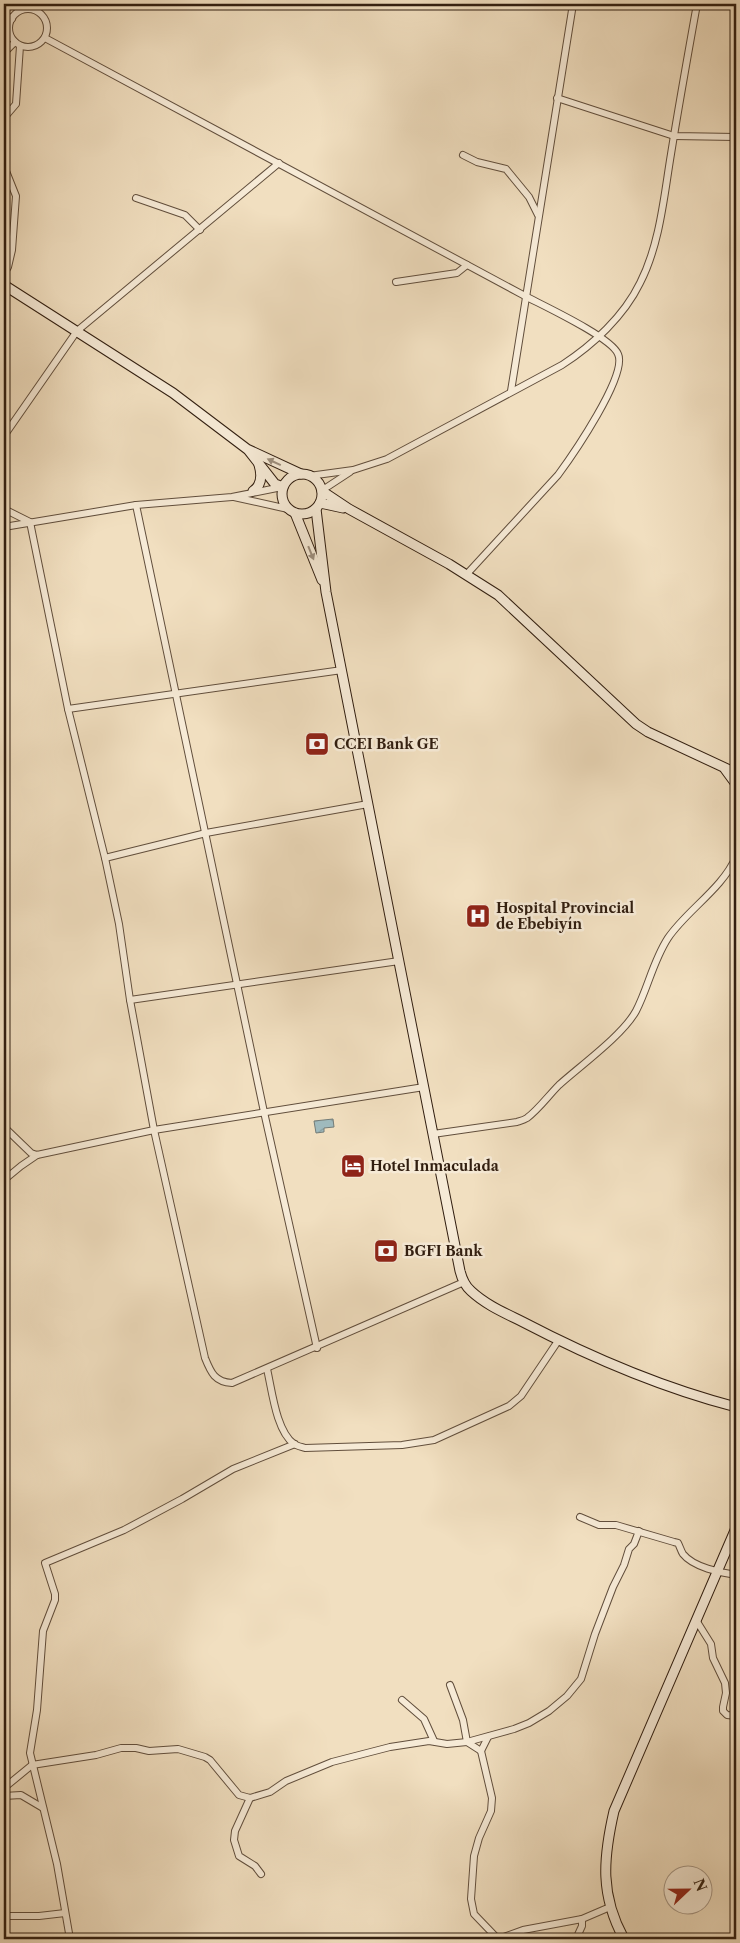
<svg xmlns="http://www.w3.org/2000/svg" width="740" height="1943" viewBox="0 0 740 1943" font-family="'Libre Caslon Text',serif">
<defs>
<pattern id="water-waves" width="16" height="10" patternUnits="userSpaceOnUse" patternTransform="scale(1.25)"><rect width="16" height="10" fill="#9fbabd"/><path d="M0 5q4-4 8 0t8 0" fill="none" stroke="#899fa1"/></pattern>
</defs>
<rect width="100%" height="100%" fill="#f1dfc0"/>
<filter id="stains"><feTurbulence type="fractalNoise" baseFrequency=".004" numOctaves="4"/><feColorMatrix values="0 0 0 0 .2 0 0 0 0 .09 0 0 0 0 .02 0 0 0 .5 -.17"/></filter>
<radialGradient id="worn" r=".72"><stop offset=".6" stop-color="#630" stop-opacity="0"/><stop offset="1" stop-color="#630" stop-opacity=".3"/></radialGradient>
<!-- water -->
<path fill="url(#water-waves)" stroke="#737c78" d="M333,1119L334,1127L324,1128V1132L316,1133L314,1121Z"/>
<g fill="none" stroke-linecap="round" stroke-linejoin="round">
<defs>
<g id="street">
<circle cx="28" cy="28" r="19"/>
<path d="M4,14L12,19"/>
<path d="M45,38L525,296C544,306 611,337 618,354C628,375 572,456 558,475L466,575"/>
<path d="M4,53L15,42"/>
<path d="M557,98L674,136L736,137"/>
<path d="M4,118L16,104L20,46"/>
<path d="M463,155L477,162L506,169L529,197L538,215"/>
<path d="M4,166L16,196L12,250L8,267L4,274"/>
<path d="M136,198L185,215L200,230"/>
<path d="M396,282L457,273L467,265"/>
<path d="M511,391L573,4"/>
<path d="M4,436L77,331L279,163"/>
<path d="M309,476L353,470L387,459L562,365C593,345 624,316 640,283C660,244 664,196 671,154C679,104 688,54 697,4"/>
<path d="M321,491L350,472"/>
<path d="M234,497L288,509"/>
<path d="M136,505L264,1112L317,1348"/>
<path d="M4,509L30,522L68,709L105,858L119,924L130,1000L154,1130L205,1358C211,1373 215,1382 232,1383L464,1282"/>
<path d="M4,527L136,505L232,497L282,487"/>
<path d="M68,709L342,670"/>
<path d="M105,858L206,833L368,804"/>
<path d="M130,1000L399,961"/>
<path d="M4,1127L31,1153L37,1155L154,1130L424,1087"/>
<path d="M433,1134L517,1122C520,1121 524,1120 527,1118C539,1109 548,1096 559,1085C580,1066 623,1035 636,1011C648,988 653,961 668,938C687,910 722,889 736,857"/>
<path d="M4,1180L21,1166L37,1155"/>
<path d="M267,1369C272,1390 276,1431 294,1444C297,1446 302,1447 305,1448L402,1445L434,1440L509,1406L521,1396L558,1341"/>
<path d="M580,1517L599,1525H616L674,1542L678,1543C680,1547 681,1551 683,1554C693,1567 721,1573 736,1575"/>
<path d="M696,1620L711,1644L713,1658L725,1683L726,1693L723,1707V1711L727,1715L736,1716"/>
<path d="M450,1685L463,1720L467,1742L481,1751"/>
<path d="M402,1700L424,1719L434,1741"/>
<path d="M488,1737L481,1751L492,1798L491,1811L479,1838L474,1856L471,1899L474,1914L498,1939"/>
<path d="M4,1788L32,1765L96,1755L121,1748H136L149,1751L178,1749L205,1757L210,1760L234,1789L239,1795L250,1798L270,1792L286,1781L332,1762L390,1747L429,1741L447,1744L467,1742L514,1729L529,1723L549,1711L567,1696L581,1679L595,1634L613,1587L624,1565L629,1549L634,1544L639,1531"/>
<path d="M4,1796L21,1795L43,1808"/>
<path d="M250,1798L235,1831L234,1840L239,1856L255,1866L261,1874"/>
<path d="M4,1916H39L65,1913"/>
<path d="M70,1939L57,1864L30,1753L37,1710L43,1631L55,1600V1594L45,1563L124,1530L182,1499L233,1469L295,1444"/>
<path d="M498,1939L523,1930L582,1919L610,1907"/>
<path d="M576,1939L582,1926V1919"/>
</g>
<g id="secondary">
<path d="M4,285L173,393L247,449L301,474"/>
<path d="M249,451L275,484L283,487"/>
<circle cx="302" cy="494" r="20"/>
<path d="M253,491C262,485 262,475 259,465"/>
<path d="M322,491L349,509L449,564L498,595L636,724L648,732L736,773"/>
<path d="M320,503L343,508"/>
<path d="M316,509L326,592L460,1271C462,1279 465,1286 471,1291C486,1305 505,1313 523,1322C590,1357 663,1388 736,1407"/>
<path d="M295,513L322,580"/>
<path d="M725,769L736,784"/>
<path d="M624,1939C600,1895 603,1859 614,1811L736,1528"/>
</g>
</defs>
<!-- street casing -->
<use href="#street" stroke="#614e3c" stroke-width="8"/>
<!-- secondary casing -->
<use href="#secondary" stroke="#311e10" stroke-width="11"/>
<!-- street -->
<use href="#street" stroke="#f6ead6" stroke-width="6"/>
<!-- secondary -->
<use href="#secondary" stroke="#f6ead6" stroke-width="9"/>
</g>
<!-- one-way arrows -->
<defs><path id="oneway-solid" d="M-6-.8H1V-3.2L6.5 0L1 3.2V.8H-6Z" transform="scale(1.25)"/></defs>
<g fill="#9d8e7d">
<use href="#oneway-solid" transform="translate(274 462) rotate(-155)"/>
<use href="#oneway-solid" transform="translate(311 553) rotate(68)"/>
</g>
<!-- icons -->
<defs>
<symbol id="bank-square" viewBox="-11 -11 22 22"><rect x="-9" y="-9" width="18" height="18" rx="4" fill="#8f2418" stroke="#f6ead6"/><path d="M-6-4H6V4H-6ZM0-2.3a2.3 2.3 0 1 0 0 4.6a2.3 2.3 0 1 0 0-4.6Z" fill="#fff"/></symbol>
<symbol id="hospital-square" viewBox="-11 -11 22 22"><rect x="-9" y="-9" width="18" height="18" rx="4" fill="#8f2418" stroke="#f6ead6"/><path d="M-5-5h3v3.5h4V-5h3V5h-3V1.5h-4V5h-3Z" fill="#fff"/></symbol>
<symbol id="hotel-square" viewBox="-11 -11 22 22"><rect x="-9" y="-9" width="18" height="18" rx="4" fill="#8f2418" stroke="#f6ead6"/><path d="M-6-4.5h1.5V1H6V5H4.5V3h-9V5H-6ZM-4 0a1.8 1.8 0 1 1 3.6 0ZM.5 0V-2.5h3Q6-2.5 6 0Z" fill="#fff"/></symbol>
</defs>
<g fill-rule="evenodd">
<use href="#bank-square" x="303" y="730" width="28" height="28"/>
<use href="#hospital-square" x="464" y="902" width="28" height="28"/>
<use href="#hotel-square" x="339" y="1152" width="28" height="28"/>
<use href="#bank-square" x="372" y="1237" width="28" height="28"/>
</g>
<g text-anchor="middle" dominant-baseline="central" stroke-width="5" stroke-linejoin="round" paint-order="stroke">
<!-- poi labels -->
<g font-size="14" font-weight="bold" fill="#311e10" stroke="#f6ead6" text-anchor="start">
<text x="334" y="744">CCEI Bank GE</text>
<text x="496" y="908">Hospital Provincial<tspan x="496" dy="16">de Ebebiyín</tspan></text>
<text x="370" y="1166">Hotel Inmaculada</text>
<text x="404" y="1251">BGFI Bank</text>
</g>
</g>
<!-- margin -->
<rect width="740" height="1943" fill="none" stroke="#f1dfc0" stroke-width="20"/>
<rect x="5" y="5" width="730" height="1933" fill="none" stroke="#311e10" stroke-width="2.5"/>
<rect x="10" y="10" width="720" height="1923" fill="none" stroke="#311e10"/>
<!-- north arrow -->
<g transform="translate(688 1890) rotate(68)"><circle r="24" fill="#f6ead6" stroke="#a79887"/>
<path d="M0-4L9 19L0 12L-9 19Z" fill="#8f2418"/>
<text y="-8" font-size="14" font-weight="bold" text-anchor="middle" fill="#311e10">N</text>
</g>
<rect width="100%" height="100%" filter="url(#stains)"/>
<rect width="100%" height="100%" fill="url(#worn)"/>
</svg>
